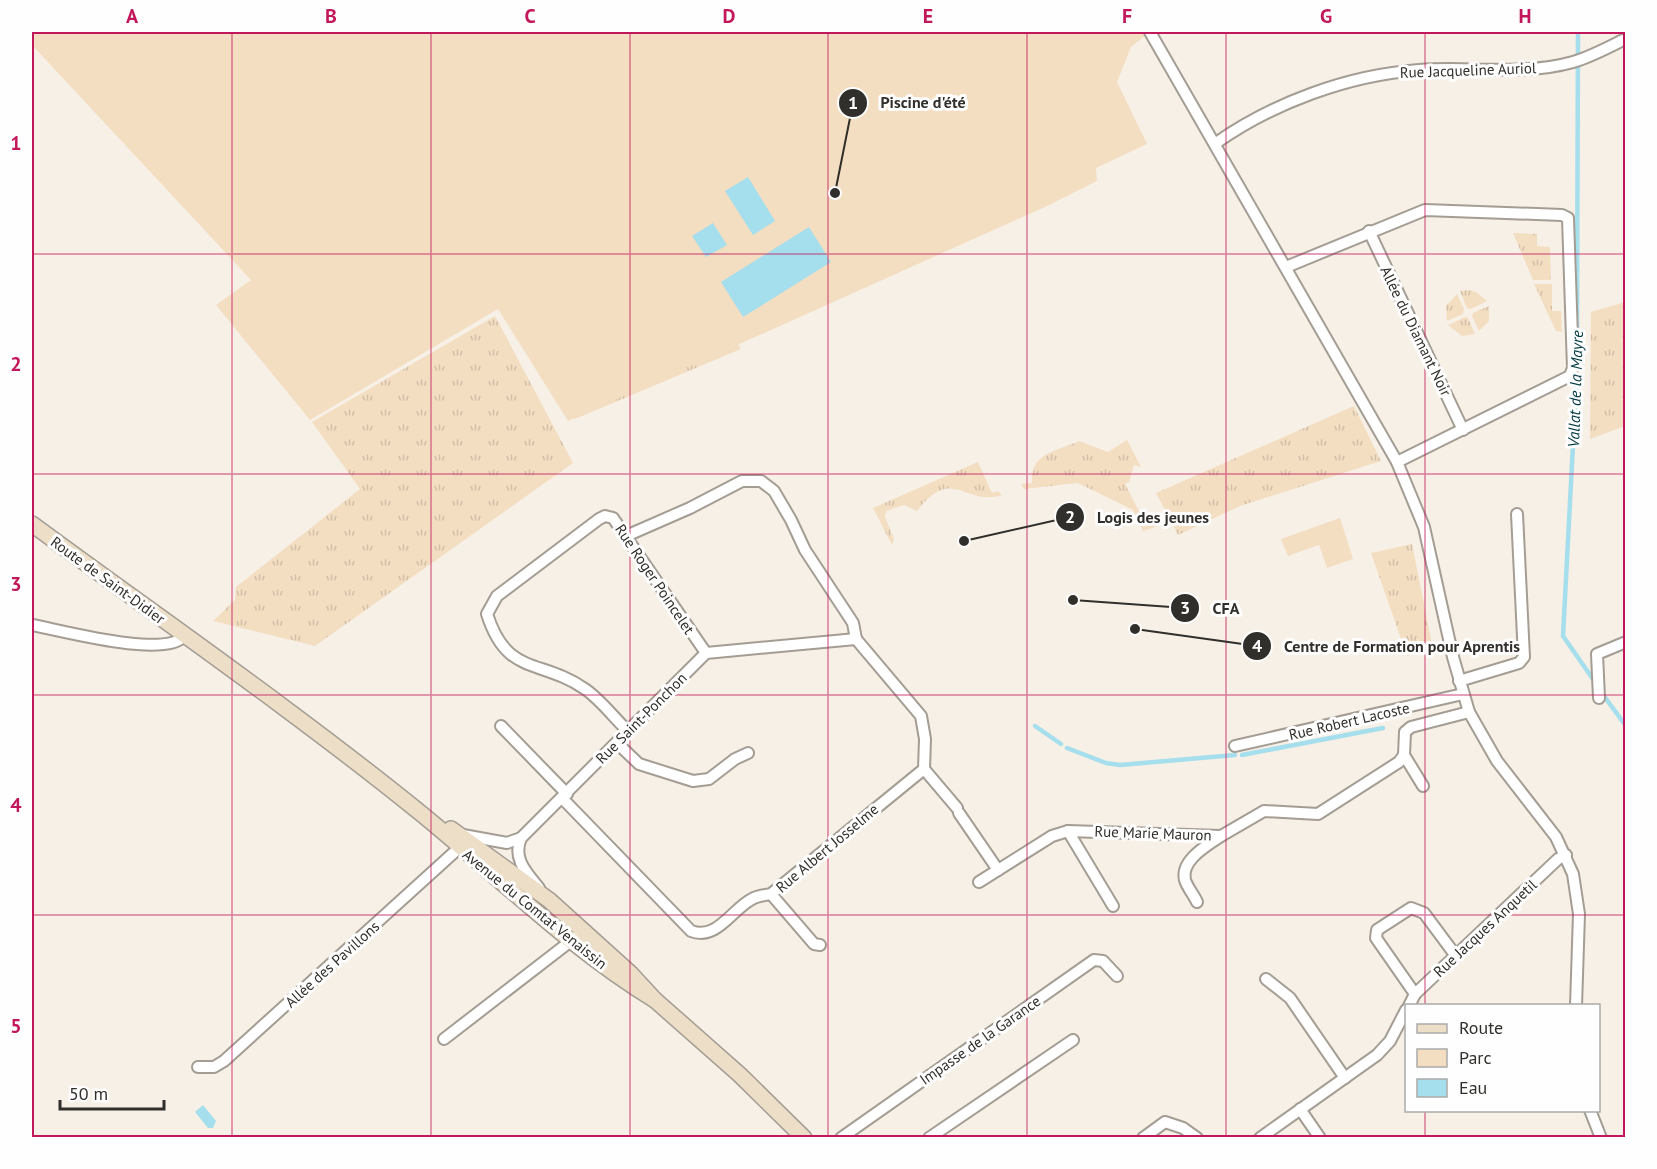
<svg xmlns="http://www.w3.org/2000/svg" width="1657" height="1169" viewBox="0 0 1657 1169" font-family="'PT Sans',sans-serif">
<defs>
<pattern id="grass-tufts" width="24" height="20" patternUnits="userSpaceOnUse" patternTransform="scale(1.5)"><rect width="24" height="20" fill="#f4dec2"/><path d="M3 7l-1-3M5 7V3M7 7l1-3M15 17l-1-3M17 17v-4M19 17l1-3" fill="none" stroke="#d2bfa7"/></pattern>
</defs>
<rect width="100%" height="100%" fill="#f7f0e6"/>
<!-- grass -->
<g fill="url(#grass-tufts)">
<path d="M1513,233L1537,234V246L1550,247L1551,280H1533Z"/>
<path d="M1534,284H1552V311H1561L1562,332L1556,331Z"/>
<path d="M1470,290L1476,292L1487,301L1471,309L1467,308L1460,291Z"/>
<path d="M1457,294L1464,309L1463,314L1447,321L1446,306Z"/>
<path d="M1625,302V426L1590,439L1591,312Z"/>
<path d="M1489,306V321L1479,331L1472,316L1473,313Z"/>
<path d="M495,316L573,463L315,646L213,621L235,600L236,587L360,489L312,422Z"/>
<path d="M722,316L741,349L575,419L570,414Z"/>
<path d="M1465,317L1468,318L1475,334L1462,336L1448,325Z"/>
<path d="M1354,406L1381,461L1240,506L1178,535L1156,493Z"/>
<path d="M1127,440L1141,467L1134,465L1129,482L1125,484L1146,525L1157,519L1158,526L1143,531L1133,510L1078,483L1024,489L1021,484L1032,483C1031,452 1055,452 1079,441L1108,452Z"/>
<path d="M978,462L992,493L998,491L1002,495C965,507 953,464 917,511L904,505L886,511L885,517L894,539L892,545L873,508Z"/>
<path d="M1412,544L1433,649L1407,656L1371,553Z"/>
</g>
<!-- green -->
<g fill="#f4dec2">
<path d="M32,32H1145L1147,34L1131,47L1117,82L1147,144L1096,168L1097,181L1045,207L568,421L498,309L310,420L216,305L251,280L32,45Z"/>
<path d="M1340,518L1353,559L1327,568L1319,545L1288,556L1281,539Z"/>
</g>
<!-- water -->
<g fill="#a5deec">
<path d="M748,177L775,221L753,235L725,191Z"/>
<path d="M713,223L727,245L706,257L692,236Z"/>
<path d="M809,227L831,262L743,317L721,282Z"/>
<path d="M203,1105L216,1121L213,1128H208L195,1112Z"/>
</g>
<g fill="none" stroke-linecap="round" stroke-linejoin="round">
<!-- stream -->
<g stroke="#a5deec" stroke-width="4.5">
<path d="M1577,329L1578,32"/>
<path d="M1577,368L1563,636L1595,682"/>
<path d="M1601,692L1626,726"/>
<path d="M1035,726L1061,744"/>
<path d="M1067,748L1106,763L1120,765L1235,755"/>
<path d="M1242,755L1383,728"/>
</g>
<defs>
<g id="minor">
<path d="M1150,32L1397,462L1424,527L1453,657L1469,712L1497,761L1556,837L1573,874L1579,914L1576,1006"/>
<path d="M1216,143C1273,103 1348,75 1419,70C1469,66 1524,76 1573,62C1590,57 1607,48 1623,40"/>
<path d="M1369,231L1463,430"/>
<path d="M1286,267L1425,210L1562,215L1568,218L1573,368L1570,376L1397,462"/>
<path d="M626,536L690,508L742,481H761L774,491L791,520L805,550L853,623L856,639"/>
<path d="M32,625C60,630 165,659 184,636"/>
<path d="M1459,681L1519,663L1524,657L1517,514"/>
<path d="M1599,698L1597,654L1626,642"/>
<path d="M501,726L567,794"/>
<path d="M628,731C614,718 601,700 585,689C540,658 507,677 487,614L497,596L599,519L605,516L613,518L706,653"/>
<path d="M617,743L639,764L693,781L709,779L735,759L748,753"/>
<path d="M1235,746L1463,694"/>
<path d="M1404,755L1423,786"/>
<path d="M924,769L957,808"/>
<path d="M562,798L691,931C717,941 732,909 752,899C757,896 765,895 771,894L924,769L925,739L921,716L856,639"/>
<path d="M959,813L998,870"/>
<path d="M1068,831L1113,906"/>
<path d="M463,835L507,843L521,838"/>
<path d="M979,882L1052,836L1068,831L1221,836L1264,811L1318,814L1399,762L1404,755L1405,732L1411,727L1469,712"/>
<path d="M539,888C527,873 512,859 521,838L706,653L856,639"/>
<path d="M771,894L814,944L820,945"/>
<path d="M1197,902C1194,895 1187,887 1185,880C1180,860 1208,845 1221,836"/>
<path d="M1266,979L1290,998L1345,1078"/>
<path d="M1415,994L1376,938L1377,930L1411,908L1424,913L1456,956"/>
<path d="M1409,1006L1415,994L1558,859L1566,855"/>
<path d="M444,1039L576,937"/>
<path d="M198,1067H214L224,1061L460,847"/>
<path d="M1300,1109L1320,1138"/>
<path d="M1590,1110L1601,1138"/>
<path d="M841,1138L1094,960L1103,961L1117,976"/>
<path d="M929,1138L1073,1040"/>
<path d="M1143,1138L1165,1122L1183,1128L1197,1138"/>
<path d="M1260,1138L1377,1055L1390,1041L1406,1010"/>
</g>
<g id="secondary">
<path d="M32,524C161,619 293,710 418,811C496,874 569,948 655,1000"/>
<path d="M451,829L549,900L631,974L655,1000L740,1075L804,1138"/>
</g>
</defs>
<!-- minor casing -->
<use href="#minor" stroke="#a49d94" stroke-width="14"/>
<!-- secondary casing -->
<use href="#secondary" stroke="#a49d94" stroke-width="18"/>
<!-- minor -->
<use href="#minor" stroke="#fff" stroke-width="10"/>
<!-- secondary -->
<use href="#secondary" stroke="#eddec8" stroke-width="15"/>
</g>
<!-- grid -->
<path fill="none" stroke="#c2185b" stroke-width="1.5" stroke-opacity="0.55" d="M232,32V1138M431,32V1138M630,32V1138M828,32V1138M1027,32V1138M1226,32V1138M1425,32V1006M32,254H1626M32,474H1626M32,695H1626M32,915H1626M1425,1110V1138"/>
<g text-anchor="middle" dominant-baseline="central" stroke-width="6" stroke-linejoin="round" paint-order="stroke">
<!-- street labels -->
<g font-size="15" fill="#312f2b" stroke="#fefefe">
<text transform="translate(1468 70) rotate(-2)">Rue Jacqueline Auriol</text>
<text transform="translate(1416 331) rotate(64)">Allée du Diamant Noir</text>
<text transform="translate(655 579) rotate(56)">Rue Roger Poincelet</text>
<text transform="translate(108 580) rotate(36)">Route de Saint-Didier</text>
<text transform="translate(641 718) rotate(-45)">Rue Saint-Ponchon</text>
<text transform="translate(1349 721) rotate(-13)">Rue Robert Lacoste</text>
<text transform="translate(1153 833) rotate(2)">Rue Marie Mauron</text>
<text transform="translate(827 848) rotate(-40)">Rue Albert Josselme</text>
<text transform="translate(535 909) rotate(39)">Avenue du Comtat Venaissin</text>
<text transform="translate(1485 928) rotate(-43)">Rue Jacques Anquetil</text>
<text transform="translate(332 964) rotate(-42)">Allée des Pavillons</text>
<text transform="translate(980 1040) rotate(-35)">Impasse de la Garance</text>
</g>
<!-- water labels -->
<g font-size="16" font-style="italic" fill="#013842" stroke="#fefefe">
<text transform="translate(1575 389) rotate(-88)">Vallat de la Mayre</text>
</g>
</g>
<!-- callouts -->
<path fill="none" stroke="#312f2b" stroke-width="2" d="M835 193L853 103M964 541L1070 517M1073 600L1185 608M1135 629L1257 646"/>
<g fill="#312f2b" stroke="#fefefe" stroke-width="2">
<circle cx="835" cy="193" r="6"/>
<circle cx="964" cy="541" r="6"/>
<circle cx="1073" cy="600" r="6"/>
<circle cx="1135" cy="629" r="6"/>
<circle cx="853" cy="103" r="15"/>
<circle cx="1070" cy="517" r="15"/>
<circle cx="1185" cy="608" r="15"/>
<circle cx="1257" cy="646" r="15"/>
</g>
<g font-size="18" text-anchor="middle" font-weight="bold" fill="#fff">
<text x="853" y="109">1</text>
<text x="1070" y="523">2</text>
<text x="1185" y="614">3</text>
<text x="1257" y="652">4</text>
</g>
<g font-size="16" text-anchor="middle" font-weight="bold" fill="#312f2b" stroke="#fefefe" stroke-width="6" stroke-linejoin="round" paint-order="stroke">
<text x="923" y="108">Piscine d'été</text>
<text x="1153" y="523">Logis des jeunes</text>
<text x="1226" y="614">CFA</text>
<text x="1402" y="652">Centre de Formation pour Aprentis</text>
</g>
<!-- border -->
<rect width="1657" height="1169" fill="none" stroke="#fefefe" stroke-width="66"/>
<!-- legend -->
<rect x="1405" y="1004" width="195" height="108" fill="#fefefe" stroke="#acabaa" stroke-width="1.5"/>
<rect x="1417" y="1024" width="30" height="9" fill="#eddec8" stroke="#acabaa" stroke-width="1.5"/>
<text x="1459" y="1034" font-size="18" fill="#312f2b">Route</text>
<rect x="1417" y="1049" width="30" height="18" fill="#f4dec2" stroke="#acabaa" stroke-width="1.5"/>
<text x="1459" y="1064" font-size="18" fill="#312f2b">Parc</text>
<rect x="1417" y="1079" width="30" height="18" fill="#a5deec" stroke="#acabaa" stroke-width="1.5"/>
<text x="1459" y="1094" font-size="18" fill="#312f2b">Eau</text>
<!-- scale -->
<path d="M60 1100v9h104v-9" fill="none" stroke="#312f2b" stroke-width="3"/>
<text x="69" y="1100" font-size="18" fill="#312f2b" stroke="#fefefe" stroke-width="4.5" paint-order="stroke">50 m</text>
<rect x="33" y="33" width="1591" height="1103" fill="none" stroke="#c2185b" stroke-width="2"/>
<g font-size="20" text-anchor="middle" font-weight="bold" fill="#c2185b">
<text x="132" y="23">A</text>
<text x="331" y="23">B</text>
<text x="530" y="23">C</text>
<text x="729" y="23">D</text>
<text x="928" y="23">E</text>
<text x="1127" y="23">F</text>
<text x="1326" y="23">G</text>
<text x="1525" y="23">H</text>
<text x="16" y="150">1</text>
<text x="16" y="371">2</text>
<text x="16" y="591">3</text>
<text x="16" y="812">4</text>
<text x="16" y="1033">5</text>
</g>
</svg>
